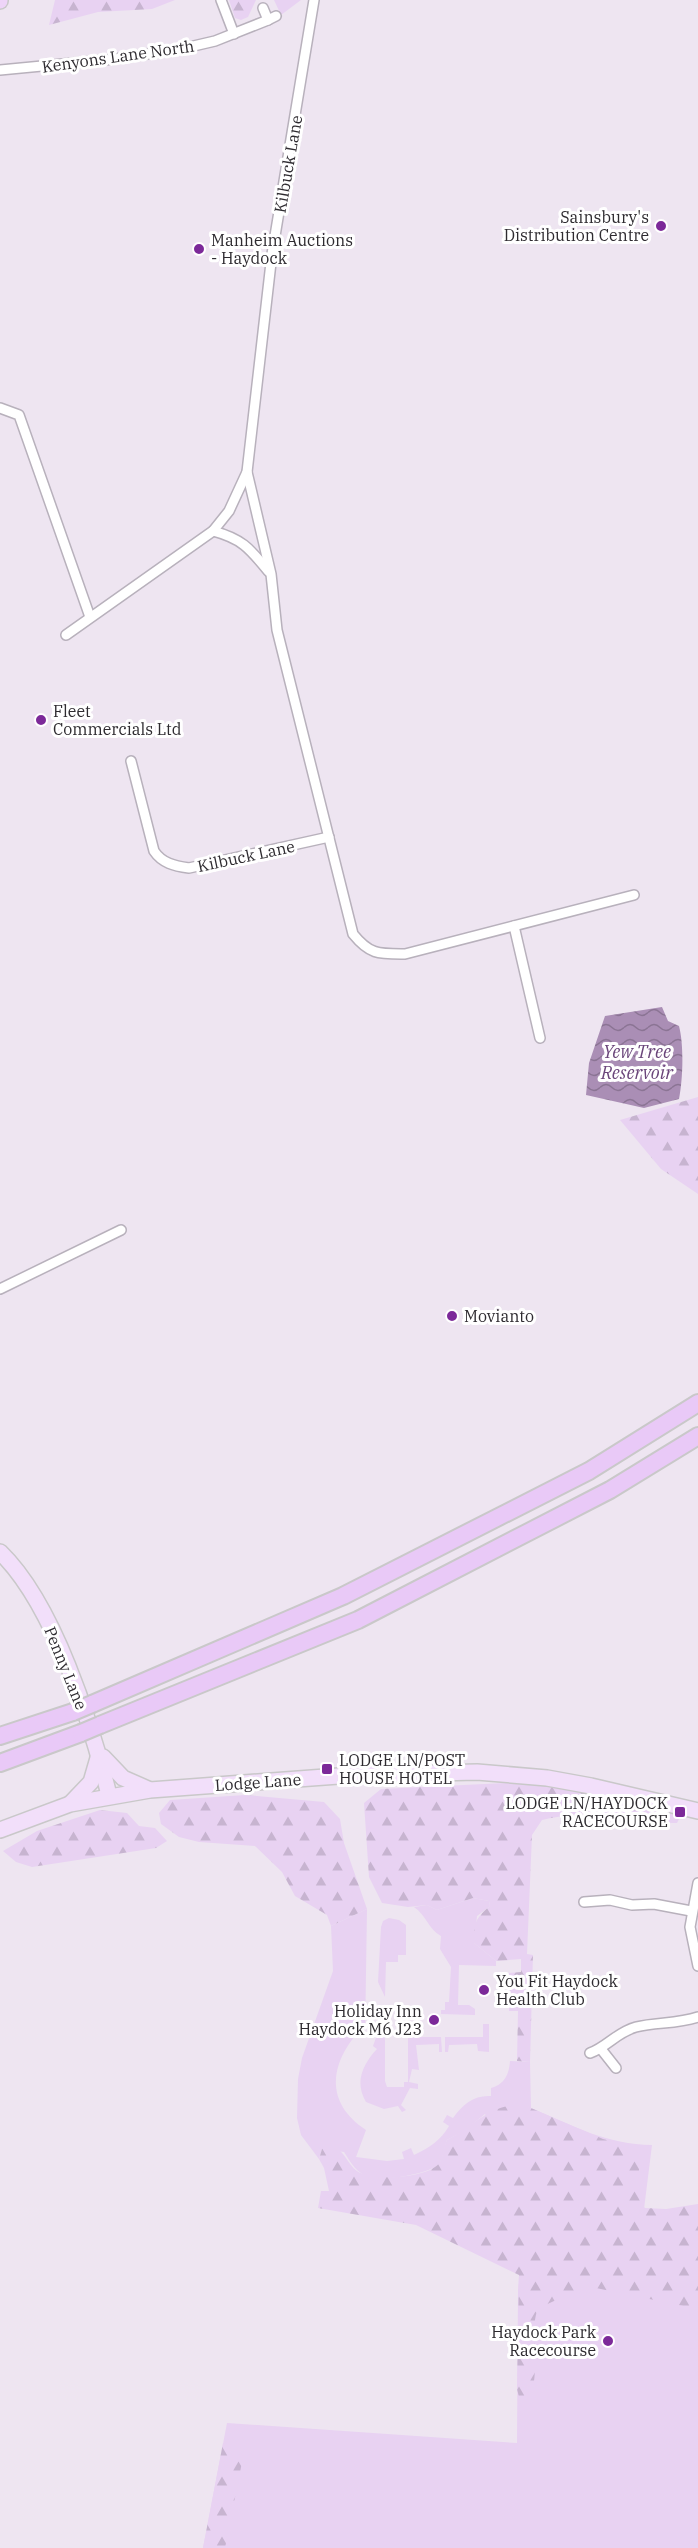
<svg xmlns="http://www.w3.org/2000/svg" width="698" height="2548" viewBox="0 0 698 2548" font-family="'IBM Plex Serif',serif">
<defs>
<pattern id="forest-firs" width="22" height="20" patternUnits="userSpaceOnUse" patternTransform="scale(1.5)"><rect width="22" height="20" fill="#e8d2f2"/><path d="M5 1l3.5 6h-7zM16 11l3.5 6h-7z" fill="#c7b4d0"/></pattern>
<pattern id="water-waves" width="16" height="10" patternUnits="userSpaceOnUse" patternTransform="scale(1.5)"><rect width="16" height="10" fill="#aa8eb5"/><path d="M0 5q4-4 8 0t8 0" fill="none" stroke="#8b7494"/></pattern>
</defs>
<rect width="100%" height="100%" fill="#eee5f1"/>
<!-- green -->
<g fill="#e8d2f2">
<path d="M473,1898L489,1901L490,1906L477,1916L474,1943L496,1961V1966L459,1965L458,2005H469L475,2009V2015L441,2014V2010H445V2002H449L451,1967L440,1949L441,1936C429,1930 426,1915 414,1907L427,1905L437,1910Z"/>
<path d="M367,1909L365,2037L359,2031C329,2065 325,2103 366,2130L356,2157L387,2161L404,2159L402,2152L411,2148L414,2155C429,2148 441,2140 449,2126L443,2122L447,2115L453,2118C463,2104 474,2095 491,2096V2088C505,2084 509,2074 510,2061L530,2062L531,2108C571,2125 608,2145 652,2145L644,2209L698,2212V2548H203L227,2423L517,2443L518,2290L526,2175L485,2114L464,2131L447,2140C445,2146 443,2157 440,2163C432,2174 383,2181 371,2178C357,2174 351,2163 344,2152L322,2149L319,2159L301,2135L297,2118L298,2079L302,2058L333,1971L331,1926Z"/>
<path d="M389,1918L399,1920L406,1925V1955H398V1962H386L385,1997L378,1982L381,1927L383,1921Z"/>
<path d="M385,2013V2081L387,2087H404V2082H408V2037H441L442,2052H439V2044L416,2045L419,2070L412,2069L409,2082L418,2084V2089L410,2088L401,2105L406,2110L402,2112L398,2106L384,2109L366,2102C354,2082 363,2064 377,2049L373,2046Z"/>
<path d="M483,2024H489V2052L478,2051L477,2044L449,2045L448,2052H445V2037H483Z"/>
</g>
<!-- forest -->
<g fill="url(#forest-firs)">
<path d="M55,0H175L152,9L98,12L49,25Z"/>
<path d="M229,0H256L248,17L241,20L235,18Z"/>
<path d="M274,0H301L281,15Z"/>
<path d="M698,1097V1194L661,1169L620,1120Z"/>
<path d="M524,1782L577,1789L661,1805L679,1819L677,1823C657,1824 641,1816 622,1814C592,1811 571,1814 542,1820L532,1835L527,1954L533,1955L530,2062L517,2061L518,2011H509V1973L521,1972V1959L496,1961L474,1943C473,1925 475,1918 490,1906L489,1901L473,1898L437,1910L427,1905L408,1907L382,1903L369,1877L364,1803L381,1789Z"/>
<path d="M245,1795L324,1802L340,1819L344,1843L367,1909L331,1926L327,1915L295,1896L282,1872L255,1846L199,1842L179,1837L161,1824L159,1813L170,1800Z"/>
<path d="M100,1810L127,1813L139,1826L155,1828L167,1841L156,1848L32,1867L16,1862L3,1851L37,1831Z"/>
<path d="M515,2105L531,2108L603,2139L638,2148C644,2167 630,2192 645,2208L666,2209L698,2204V2309L596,2288L569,2294L539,2308C530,2319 537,2364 534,2381C533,2387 531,2393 528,2399L523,2401L519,2397L517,2389L519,2275L416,2225L318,2208L321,2191H329L324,2168L319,2159L322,2149C342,2140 345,2162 357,2171C372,2182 431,2178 440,2162C443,2156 444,2146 447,2140C471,2128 487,2107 515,2105Z"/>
<path d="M223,2443L245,2447L225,2548H203Z"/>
</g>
<!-- water -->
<path fill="url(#water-waves)" d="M662,1007L668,1021L679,1026C684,1045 683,1079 679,1099L644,1108L586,1095L589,1063L605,1016Z"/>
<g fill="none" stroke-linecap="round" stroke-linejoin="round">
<defs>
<g id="minor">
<path d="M221,0L234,34"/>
<path d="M263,8L268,20L276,16"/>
<path d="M0,70L115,59L185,48L215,41L268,20"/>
<path d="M0,408L19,415L90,617"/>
<path d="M247,472L271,574L277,630L353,934C370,955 379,954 405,954L634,895"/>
<path d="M213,531C243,539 250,549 269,572"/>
<path d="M66,635L213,531L229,511L247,472L272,254L314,0"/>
<path d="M131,761L154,851C162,863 174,866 189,868L329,837"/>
<path d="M514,926L540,1038"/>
<path d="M0,1289L121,1230"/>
<path d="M698,1883L690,1927L698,1966"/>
<path d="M584,1902L610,1900L632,1905L654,1904L691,1911"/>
<path d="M601,2049L616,2068"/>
<path d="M590,2053C607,2047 617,2032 636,2027C656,2022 678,2024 698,2017"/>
</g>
<g id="primary">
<path d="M0,1552C54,1604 91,1723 109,1795"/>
<path d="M103,1757L123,1778L148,1789"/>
<path d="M71,1803L91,1782L98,1758"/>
<path d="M0,1830L70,1804L150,1790L352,1775L477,1772L547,1778L591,1786L698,1811"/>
</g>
<path id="trunk" d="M0,1V0"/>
<g id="motorway">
<path d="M92,1704L343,1596L589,1471L698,1403"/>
<path d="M100,1725L358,1620L610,1490L698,1436"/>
<path d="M0,1736L73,1712"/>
<path d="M0,1763L81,1733"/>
</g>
</defs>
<!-- minor casing -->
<use href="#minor" stroke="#b8b1bc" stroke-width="12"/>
<!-- primary casing -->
<use href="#primary" stroke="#c9c8c9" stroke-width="18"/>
<!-- trunk casing -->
<use href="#trunk" stroke="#c9c8c9" stroke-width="18"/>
<!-- motorway casing -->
<use href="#motorway" stroke="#c9c8c9" stroke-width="20"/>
<!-- minor -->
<use href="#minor" stroke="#fff" stroke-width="9"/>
<!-- primary -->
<use href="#primary" stroke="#f2dffa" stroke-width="15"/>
<!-- trunk -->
<use href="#trunk" stroke="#eed4f8" stroke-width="15"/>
<!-- motorway -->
<use href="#motorway" stroke="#e9c9f7" stroke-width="16"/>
<defs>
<g id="motorway-bridge">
<path d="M73,1712L92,1704"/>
<path d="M81,1733L100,1725"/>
</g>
</defs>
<!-- motorway-bridge casing -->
<use href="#motorway-bridge" stroke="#c9c8c9" stroke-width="20" stroke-linecap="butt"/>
<!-- motorway-bridge -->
<use href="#motorway-bridge" stroke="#e9c9f7" stroke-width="16"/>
</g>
<!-- markers -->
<g fill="#7c2999" stroke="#fff" stroke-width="2">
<circle cx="661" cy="226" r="6"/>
<circle cx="199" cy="249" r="6"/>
<circle cx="41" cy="720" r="6"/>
<circle cx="452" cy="1316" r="6"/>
<rect x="321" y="1763" width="12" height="12" rx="3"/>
<rect x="674" y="1806" width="12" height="12" rx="3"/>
<circle cx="484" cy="1990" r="6"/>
<circle cx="434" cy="2020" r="6"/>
<circle cx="608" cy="2341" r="6"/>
</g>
<g text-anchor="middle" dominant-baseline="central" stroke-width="6" stroke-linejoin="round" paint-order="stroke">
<!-- street labels -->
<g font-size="16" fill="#2e2b30" stroke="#fff">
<text transform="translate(118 56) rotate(-8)">Kenyons Lane North</text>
<text transform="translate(288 164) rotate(-80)">Kilbuck Lane</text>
<text transform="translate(246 856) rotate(-12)">Kilbuck Lane</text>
<text transform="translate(66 1668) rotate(68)">Penny Lane</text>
<text transform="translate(258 1782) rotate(-4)">Lodge Lane</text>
</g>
<!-- poi labels -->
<g font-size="16" fill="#2e2b30" stroke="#fff" text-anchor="start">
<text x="649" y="217" text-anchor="end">Sainsbury's<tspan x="649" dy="18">Distribution Centre</tspan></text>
<text x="211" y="240">Manheim Auctions<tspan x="211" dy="18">- Haydock</tspan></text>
<text x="53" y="711">Fleet<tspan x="53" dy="18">Commercials Ltd</tspan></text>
<text x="464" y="1316">Movianto</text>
<text x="339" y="1760">LODGE LN/POST<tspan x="339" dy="18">HOUSE HOTEL</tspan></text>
<text x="668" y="1803" text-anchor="end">LODGE LN/HAYDOCK<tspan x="668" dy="18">RACECOURSE</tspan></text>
<text x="496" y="1981">You Fit Haydock<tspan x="496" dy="18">Health Club</tspan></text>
<text x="422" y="2011" text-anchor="end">Holiday Inn<tspan x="422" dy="18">Haydock M6 J23</tspan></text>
<text x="596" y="2332" text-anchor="end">Haydock Park<tspan x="596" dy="18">Racecourse</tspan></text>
</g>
<!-- water labels -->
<g font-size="18" font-style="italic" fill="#6a457a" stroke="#fff">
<text x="637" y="1051">Yew Tree<tspan x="637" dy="21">Reservoir</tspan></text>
</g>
</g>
</svg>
